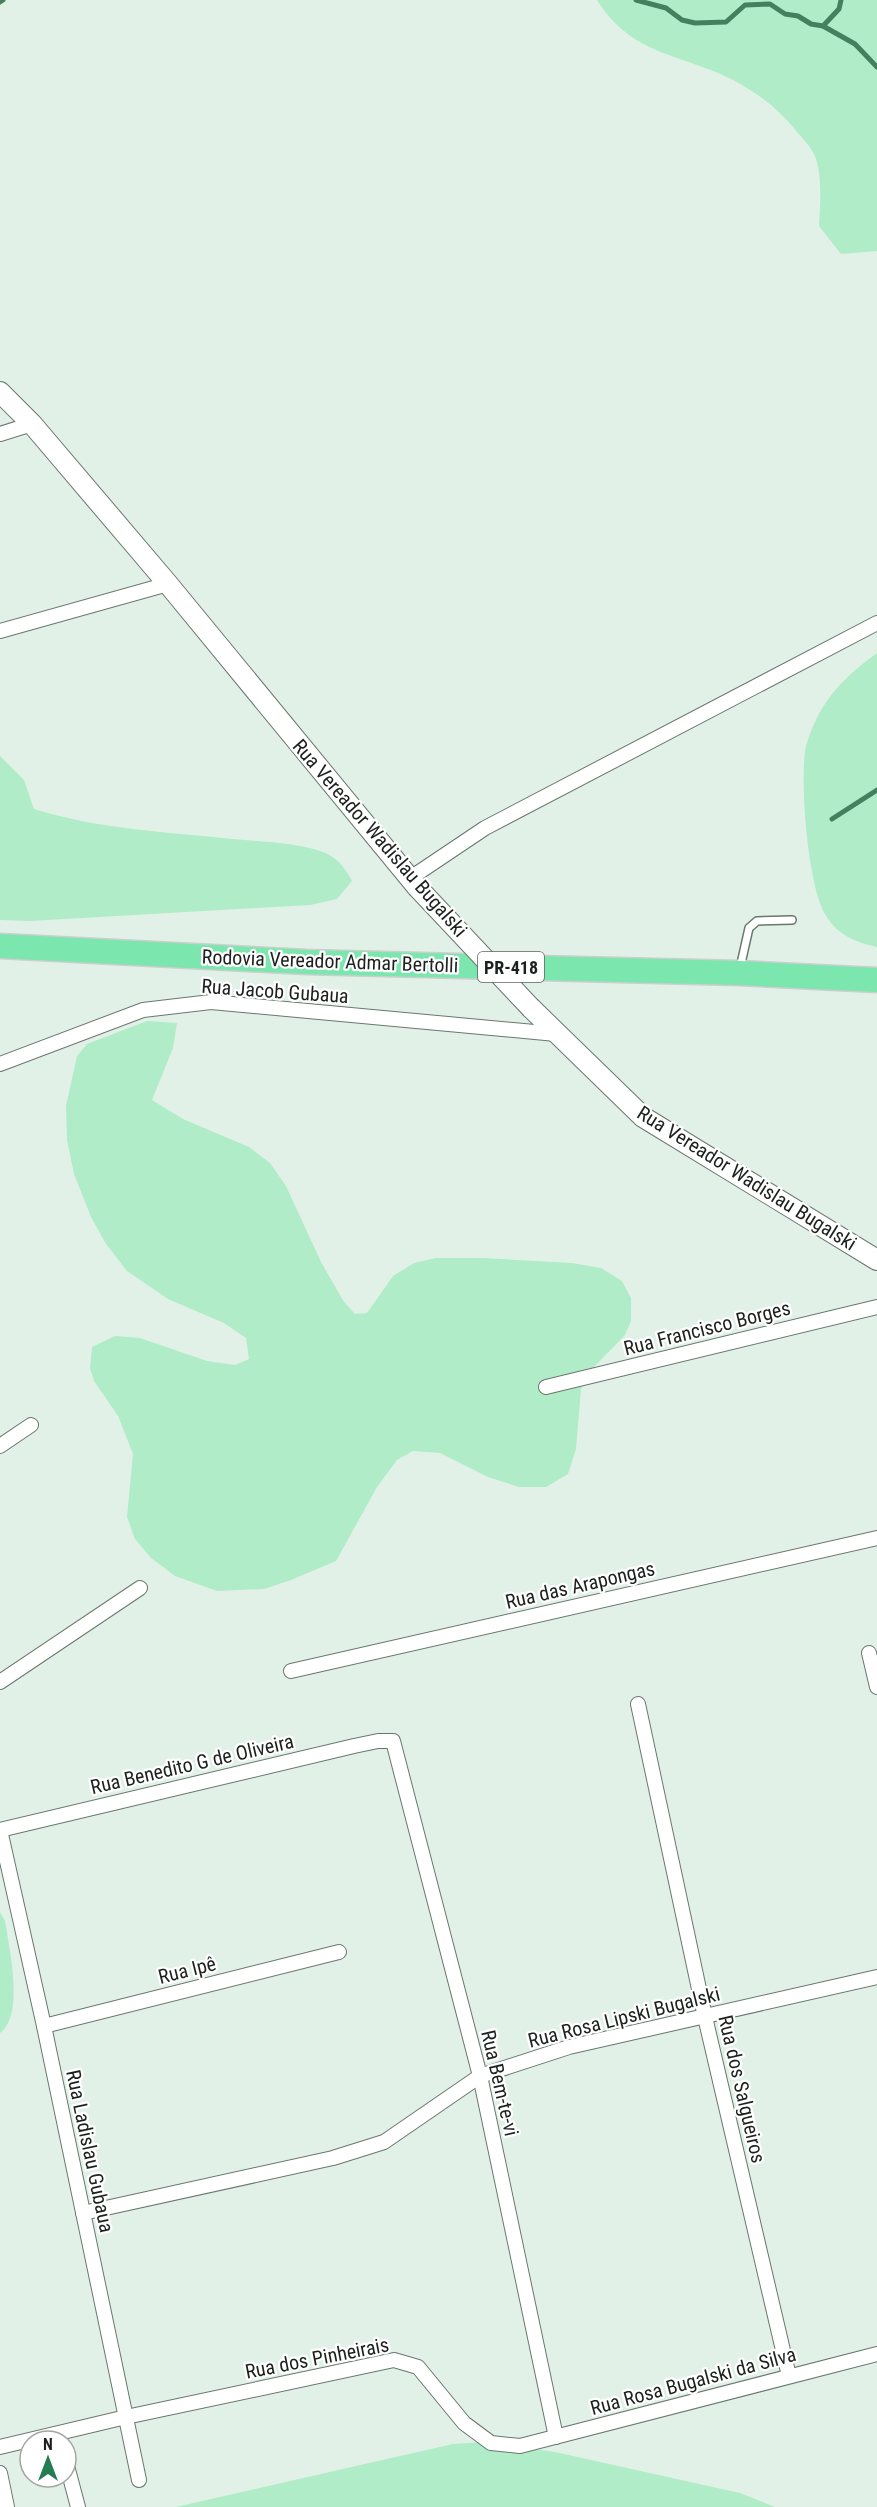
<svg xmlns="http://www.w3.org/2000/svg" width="877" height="2507" viewBox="0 0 877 2507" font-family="'Roboto Condensed',sans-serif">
<rect width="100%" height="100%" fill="#e2f1e7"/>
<!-- green -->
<g fill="#b0ecc7">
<path d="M597,0H877V251L841,254L819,226C820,205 823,174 814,154C810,146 802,138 797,132C780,110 758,93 733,80C680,53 632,56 597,0Z"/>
<path d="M877,653V947C855,942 837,935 825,914C808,887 799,778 806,746C808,738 812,728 816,720C829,692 852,671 877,653Z"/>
<path d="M0,756L24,780L34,809C98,829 166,832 233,839C262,842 292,842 320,851C336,856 344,866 352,881L337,899L310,905L30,921L0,920Z"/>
<path d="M147,1021L177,1023L173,1048L152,1100L183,1119L249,1147L270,1163L286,1186L321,1262L344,1302L355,1314L367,1313L393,1276L414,1263L436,1258H483L572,1263L601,1268L622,1281L631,1298V1321L625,1335L595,1366L581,1389L576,1449L568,1474L546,1487H519L488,1477L440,1453L413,1451L397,1460L377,1487L336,1561L291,1580L264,1589L217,1591L175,1576L151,1558L135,1539L127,1517L133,1454L118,1416L94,1381L90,1368L92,1347L115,1336L140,1338L207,1361L235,1365L249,1359L246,1338L224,1323L168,1299L127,1271L106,1244L91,1217L74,1174L67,1140L66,1106L77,1056L87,1044Z"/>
<path d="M0,1912L5,1921C9,1947 25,2016 0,2033Z"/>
<path d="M485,2442L555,2452L740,2493L775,2507H176L422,2451L453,2444Z"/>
</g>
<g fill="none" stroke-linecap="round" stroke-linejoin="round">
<!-- stream -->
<g stroke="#45805e" stroke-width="5">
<path d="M636,0L666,8L682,20L695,23L726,22L745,5L770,4L785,14L798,16L811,24L823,26L855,44L877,67"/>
<path d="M0,2L3,0"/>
<path d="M823,26L839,9L841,0"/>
<path d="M832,819L877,790"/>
</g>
<defs>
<path id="service" d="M740,968L749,928L757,921L792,920"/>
<g id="minor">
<path d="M0,434L32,424"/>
<path d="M0,631L168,584"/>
<path d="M409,879L485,828L877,623"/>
<path d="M0,1064L143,1010L211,1002L556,1034"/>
<path d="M546,1387L877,1307"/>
<path d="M0,1446L31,1425"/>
<path d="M869,1653L877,1687"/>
<path d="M291,1671L877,1538"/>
<path d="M0,1682L140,1588"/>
<path d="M638,1704L705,2017L789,2376"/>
<path d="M0,1830L354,1746L378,1741H393L480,2076L556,2437"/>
<path d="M0,1830L44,2026L139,2480"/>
<path d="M44,2026L339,1952"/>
<path d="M83,2213L333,2158L384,2142L480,2076L569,2047L877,1977"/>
<path d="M0,2447L126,2417L394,2360L418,2367L464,2423L491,2443L520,2446L877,2354"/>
<path d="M66,2462L78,2507"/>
<path d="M0,2473L7,2507"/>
</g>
<g id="secondary">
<path d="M0,392L32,424L168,584L417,887"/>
<path d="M531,1008L643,1117L877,1260"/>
</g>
<path id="trunk" d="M0,946L306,962L739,973L877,980"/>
</defs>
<!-- service casing -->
<use href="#service" stroke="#6a776e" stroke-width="10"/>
<!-- minor casing -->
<use href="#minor" stroke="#6a776e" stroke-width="16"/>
<!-- secondary casing -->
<use href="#secondary" stroke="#6a776e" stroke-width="22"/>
<!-- trunk casing -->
<use href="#trunk" stroke="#cdcece" stroke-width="27"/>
<!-- service -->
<use href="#service" stroke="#fff" stroke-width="7"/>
<!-- minor -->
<use href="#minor" stroke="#fff" stroke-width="14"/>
<!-- secondary -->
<use href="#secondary" stroke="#fff" stroke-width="20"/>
<!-- trunk -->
<use href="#trunk" stroke="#7be6ae" stroke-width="24"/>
<defs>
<path id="secondary-bridge" d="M417,887L531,1008"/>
</defs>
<!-- secondary-bridge casing -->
<use href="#secondary-bridge" stroke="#6a776e" stroke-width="22" stroke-linecap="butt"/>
<!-- secondary-bridge -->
<use href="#secondary-bridge" stroke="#fff" stroke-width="20"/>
</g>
<g text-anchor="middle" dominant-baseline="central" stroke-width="4.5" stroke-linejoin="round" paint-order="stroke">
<!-- shield labels -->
<rect fill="#fff" stroke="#606462" stroke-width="1.5" x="478" y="952" width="66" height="30" rx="4.5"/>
<g font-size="18" font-weight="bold" fill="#1c211e">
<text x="511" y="967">PR-418</text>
</g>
<!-- street labels -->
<g font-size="20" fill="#1c211e" stroke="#fff">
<text transform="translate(380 838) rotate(49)">Rua Vereador Wadislau Bugalski</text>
<text transform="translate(330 961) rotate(2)">Rodovia Vereador Admar Bertolli</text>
<text transform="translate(275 991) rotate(4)">Rua Jacob Gubaua</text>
<text transform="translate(747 1178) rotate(32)">Rua Vereador Wadislau Bugalski</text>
<text transform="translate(707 1328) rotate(-14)">Rua Francisco Borges</text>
<text transform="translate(580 1585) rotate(-13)">Rua das Arapongas</text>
<text transform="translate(192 1764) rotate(-13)">Rua Benedito G de Oliveira</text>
<text transform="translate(187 1970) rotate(-14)">Rua Ipê</text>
<text transform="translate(624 2017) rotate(-14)">Rua Rosa Lipski Bugalski</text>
<text transform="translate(500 2083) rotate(77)">Rua Bem-te-vi</text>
<text transform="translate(742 2089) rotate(77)">Rua dos Salgueiros</text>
<text transform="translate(90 2151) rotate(78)">Rua Ladislau Gubaua</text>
<text transform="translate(317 2358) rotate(-11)">Rua dos Pinheirais</text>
<text transform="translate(693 2381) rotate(-15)">Rua Rosa Bugalski da Silva</text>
</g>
</g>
<!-- north arrow -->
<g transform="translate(48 2459)"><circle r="28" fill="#ffffff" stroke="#a4a6a5" stroke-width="1.5"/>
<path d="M0-4.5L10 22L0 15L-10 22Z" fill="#247c51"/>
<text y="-9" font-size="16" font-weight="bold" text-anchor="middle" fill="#1c211e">N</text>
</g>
</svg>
